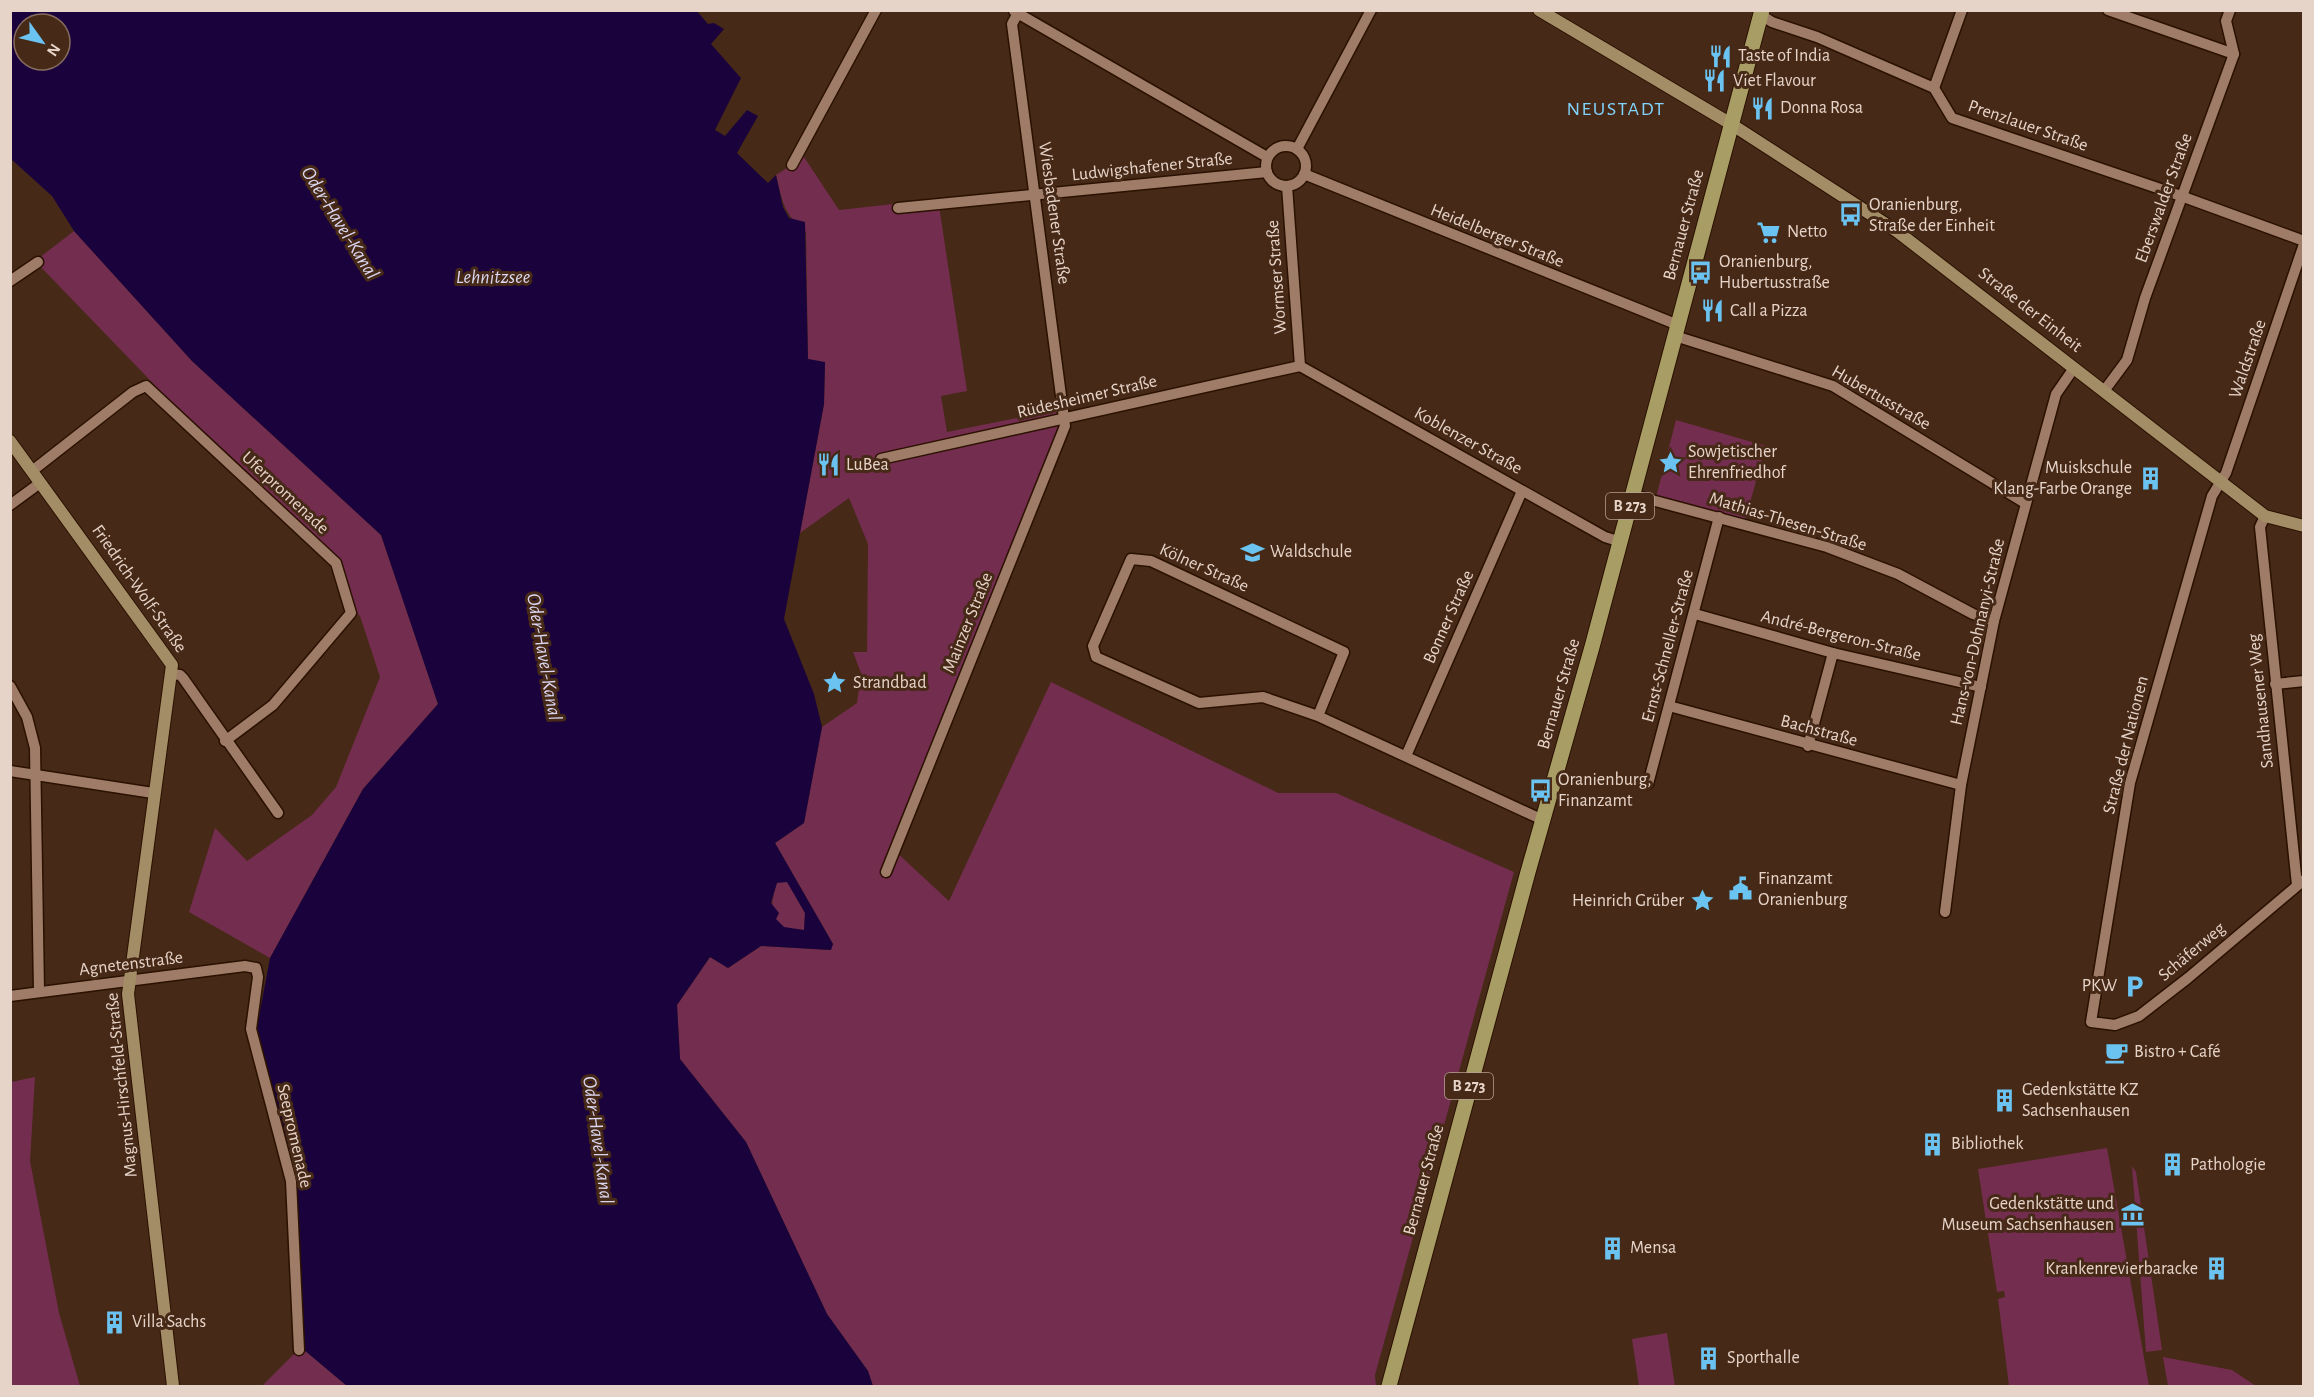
<svg xmlns="http://www.w3.org/2000/svg" width="2314" height="1397" viewBox="0 0 2314 1397" font-family="'Alegreya Sans',sans-serif">
<rect width="100%" height="100%" fill="#462916"/>
<!-- green -->
<g fill="#732d4f">
<path d="M804,157L839,210L938,199L967,391L941,396L947,432L1066,408L1064,426L894,850L949,901L1051,682L1278,793H1336L1514,872L1375,1375L1376,1386H873L868,1371L827,1314L746,1142L680,1059L677,1005L710,957L728,968L761,946L830,950L833,944L775,843L804,823L822,727L857,703L861,673L853,652H867L868,544L849,498L800,533L824,404L825,363L808,359L806,232C783,213 783,203 776,175Z"/>
<path d="M74,231L192,361L381,535L438,704L363,789L270,958L189,912L215,828L247,861L312,815L336,787L380,677L360,616L345,601L333,566L309,545L35,261Z"/>
<path d="M1676,420L1766,446L1744,524L1655,501Z"/>
<path d="M787,881L805,913L804,930C799,929 789,930 784,927C766,918 773,896 777,882Z"/>
<path d="M35,1077L30,1161L59,1313L80,1386H11V1082Z"/>
<path d="M2107,1148L2149,1386H2009L1998,1299L2005,1297L2004,1291L1997,1292L1978,1169Z"/>
<path d="M2132,1166L2136,1172L2162,1350L2146,1352Z"/>
<path d="M1667,1333L1675,1386H1639L1632,1339Z"/>
<path d="M303,1349L347,1386H262L295,1353Z"/>
<path d="M2163,1357L2232,1370L2256,1386H2168Z"/>
</g>
<!-- water -->
<path fill="#1a033d" fill-rule="evenodd" d="M696,10L708,24L714,23L724,29L711,44L741,78L715,130L725,136L747,110L758,116L737,153L768,183L776,175L783,207L789,218L805,222L808,359L825,362L824,404L784,619L814,694L822,727L804,823L775,843L833,944L831,950L761,946L728,968L710,957L677,1005L680,1059L746,1142L827,1314L868,1371L873,1386H347L303,1349L297,1184L257,1027L270,958L363,789L438,704L381,535L192,361L74,231L52,196L11,159L10,11ZM24,24H60V60H24ZM787,882L805,913L804,930L784,927L776,919L779,913L771,903L777,883Z"/>
<g fill="none" stroke-linecap="round" stroke-linejoin="round">
<defs>
<g id="street">
<path d="M2108,10L2234,54"/>
<path d="M1014,11L1267,157"/>
<path d="M1761,15L1772,22L1817,37L1934,88L1952,118L2181,196L2304,241"/>
<path d="M1934,88L1962,10"/>
<circle cx="1286" cy="166" r="20"/>
<path d="M1297,149L1371,10"/>
<path d="M792,165L876,10"/>
<path d="M1304,174L1678,325"/>
<path d="M1287,186L1300,366"/>
<path d="M898,208L1267,172"/>
<path d="M2304,244L2226,473L2212,496L2130,783L2091,1022L2115,1025L2139,1016L2188,978L2304,880"/>
<path d="M10,281L38,262"/>
<path d="M1675,336L1833,386L2025,503"/>
<path d="M1300,366L1605,537L1621,542"/>
<path d="M2104,391L2127,360L2145,298L2234,54L2226,21L2230,10"/>
<path d="M881,459L1300,366"/>
<path d="M32,471L133,392L146,386L336,563L351,613L273,705L225,741"/>
<path d="M1633,495L1827,547L1898,574L1973,614L1994,621"/>
<path d="M10,505L40,483"/>
<path d="M2265,516L2260,527L2297,885"/>
<path d="M1695,614L1833,653L1981,687"/>
<path d="M172,674L180,675L183,678L278,813"/>
<path d="M2275,684L2304,681"/>
<path d="M10,686L27,717L35,748L39,991"/>
<path d="M1669,706L1961,785"/>
<path d="M1318,716L1344,652L1151,561L1131,559L1093,646L1096,657L1199,703L1263,697L1318,716L1543,820"/>
<path d="M1808,746L1833,653"/>
<path d="M1406,756L1522,491"/>
<path d="M10,771L153,793"/>
<path d="M1648,784L1719,517"/>
<path d="M886,872L1065,426L1012,24L1018,13"/>
<path d="M1945,912L1961,785L1994,621L2056,394L2074,368"/>
<path d="M10,996L245,966L256,968L258,977L251,1029L291,1181L299,1350"/>
</g>
<g id="secondary">
<path d="M1539,10L1731,124L1898,232L2265,516L2304,526"/>
<path d="M10,441L172,665L128,994L173,1386"/>
</g>
<path id="primary" d="M1389,1386L1528,872L1592,647L1762,10"/>
</defs>
<!-- street casing -->
<use href="#street" stroke="#2b1101" stroke-width="13"/>
<!-- secondary casing -->
<use href="#secondary" stroke="#2b1101" stroke-width="14"/>
<!-- primary casing -->
<use href="#primary" stroke="#2b1101" stroke-width="17"/>
<!-- street -->
<use href="#street" stroke="#9e7c67" stroke-width="10"/>
<!-- secondary -->
<use href="#secondary" stroke="#a38d66" stroke-width="12"/>
<!-- primary -->
<use href="#primary" stroke="#a89e65" stroke-width="15"/>
</g>
<!-- icons -->
<defs>
<symbol id="restaurant-bare" viewBox="-9 -9 18 18"><path d="M-5-6h1v4h1v-4h1v4h1v-4h1v5L-1.5 .5V6h-2V.5L-5-1ZM5-6V6H3V1.5H1.5Q1.5-4 5-6Z" fill="#6ac3f1" stroke="#462916" stroke-width="2.5" paint-order="stroke"/></symbol>
<symbol id="bus-bare" viewBox="-9 -9 18 18"><path d="M-5-6H5V4H4V6H2V4H-2V6H-4V4H-5ZM-3.5-4V0h7V-4ZM-3.5 1.2v1.5H-2V1.2ZM2 1.2v1.5H3.5V1.2Z" fill="#6ac3f1" stroke="#462916" stroke-width="2.5" paint-order="stroke"/></symbol>
<symbol id="supermarket-bare" viewBox="-9 -9 18 18"><path d="M-6-5.5h2.5l.6 2H6L4.5 2H-2.5L-4.4-4H-6ZM-1.5 3.2a1.3 1.3 0 1 0 .1 0ZM3 3.2a1.3 1.3 0 1 0 .1 0Z" fill="#6ac3f1" stroke="#462916" stroke-width="2.5" paint-order="stroke"/></symbol>
<symbol id="sight-bare" viewBox="-9 -9 18 18"><path d="M0-6L1.8-2.2L6-1.7L2.9 1.2L3.7 5.4L0 3.3L-3.7 5.4L-2.9 1.2L-6-1.7L-1.8-2.2Z" fill="#6ac3f1" stroke="#462916" stroke-width="2.5" paint-order="stroke"/></symbol>
<symbol id="building-bare" viewBox="-9 -9 18 18"><path d="M-4-6H4V6H1V3H-1V6H-4ZM-2.5-4.3h1.7v1.8h-1.7ZM.8-4.3h1.7v1.8H.8ZM-2.5-1h1.7V.8h-1.7ZM.8-1h1.7V.8H.8Z" fill="#6ac3f1" stroke="#462916" stroke-width="2.5" paint-order="stroke"/></symbol>
<symbol id="school-bare" viewBox="-9 -9 18 18"><path d="M0-5L7-2L0 1L-7-2ZM-4 1L0 2.5L4 1V4Q0 6-4 4Z" fill="#6ac3f1" stroke="#462916" stroke-width="2.5" paint-order="stroke"/></symbol>
<symbol id="civic-bare" viewBox="-9 -9 18 18"><path d="M-.6-6.5H3V-4.5H.6V-3L4-1V1h2V6H-6V1h2V-1L-.6-3ZM-1.2 2.5V6h2.4V2.5Z" fill="#6ac3f1" stroke="#462916" stroke-width="2.5" paint-order="stroke"/></symbol>
<symbol id="parking-bare" viewBox="-9 -9 18 18"><path d="M-3.5-5.5H1a3.5 3.5 0 0 1 0 7H-1V5.5H-3.5ZM-1-3.4V-.6H.8a1.4 1.4 0 0 0 0-2.8Z" fill="#6ac3f1" stroke="#462916" stroke-width="2.5" paint-order="stroke"/></symbol>
<symbol id="cafe-bare" viewBox="-9 -9 18 18"><path d="M-5.5-4.5H6V0H3Q3 3.5 0 3.5H-2.5Q-5.5 3.5-5.5 0ZM3-3.2v2h1.7v-2ZM-6 4.5H4V6H-6Z" fill="#6ac3f1" stroke="#462916" stroke-width="2.5" paint-order="stroke"/></symbol>
<symbol id="museum-bare" viewBox="-9 -9 18 18"><path d="M0-6L6-3V-2H-6V-3ZM-5-1h2V3h-2ZM-1-1h2V3h-2ZM3-1h2V3H3ZM-6 4H6V6H-6Z" fill="#6ac3f1" stroke="#462916" stroke-width="2.5" paint-order="stroke"/></symbol>
</defs>
<g fill-rule="evenodd">
<use href="#restaurant-bare" x="1704" y="40" width="33" height="33"/>
<use href="#restaurant-bare" x="1698" y="64" width="33" height="33"/>
<use href="#restaurant-bare" x="1746" y="92" width="33" height="33"/>
<use href="#bus-bare" x="1834" y="198" width="33" height="33"/>
<use href="#supermarket-bare" x="1752" y="216" width="33" height="33"/>
<use href="#bus-bare" x="1684" y="256" width="33" height="33"/>
<use href="#restaurant-bare" x="1696" y="294" width="33" height="33"/>
<use href="#sight-bare" x="1654" y="446" width="33" height="33"/>
<use href="#restaurant-bare" x="812" y="448" width="33" height="33"/>
<use href="#building-bare" x="2134" y="462" width="33" height="33"/>
<use href="#school-bare" x="1236" y="536" width="33" height="33"/>
<use href="#sight-bare" x="818" y="666" width="33" height="33"/>
<use href="#bus-bare" x="1524" y="774" width="33" height="33"/>
<use href="#civic-bare" x="1724" y="872" width="33" height="33"/>
<use href="#sight-bare" x="1686" y="884" width="33" height="33"/>
<use href="#parking-bare" x="2118" y="970" width="33" height="33"/>
<use href="#cafe-bare" x="2100" y="1036" width="33" height="33"/>
<use href="#building-bare" x="1988" y="1084" width="33" height="33"/>
<use href="#building-bare" x="1916" y="1128" width="33" height="33"/>
<use href="#building-bare" x="2156" y="1148" width="33" height="33"/>
<use href="#museum-bare" x="2116" y="1198" width="33" height="33"/>
<use href="#building-bare" x="1596" y="1232" width="33" height="33"/>
<use href="#building-bare" x="2200" y="1252" width="33" height="33"/>
<use href="#building-bare" x="98" y="1306" width="33" height="33"/>
<use href="#building-bare" x="1692" y="1342" width="33" height="33"/>
</g>
<g text-anchor="middle" dominant-baseline="central" stroke-width="6" stroke-linejoin="round" paint-order="stroke">
<!-- shield labels -->
<g fill="#462916" stroke="#b7a193" stroke-width="1.5">
<rect x="1606" y="493" width="48" height="26" rx="4.5"/>
<rect x="1445" y="1073" width="48" height="26" rx="4.5"/>
</g>
<g font-size="16" font-weight="bold" fill="#e7d4c9">
<text x="1630" y="506">B 273</text>
<text x="1469" y="1086">B 273</text>
</g>
<!-- poi labels -->
<g font-size="18" fill="#e7d4c9" stroke="#462916" text-anchor="start">
<text x="1738" y="56">Taste of India</text>
<text x="1733" y="81">Viet Flavour</text>
<text x="1780" y="108">Donna Rosa</text>
<text x="1869" y="205">Oranienburg,<tspan x="1869" dy="21">Straße der Einheit</tspan></text>
<text x="1787" y="232">Netto</text>
<text x="1719" y="262">Oranienburg,<tspan x="1719" dy="21">Hubertusstraße</tspan></text>
<text x="1730" y="311">Call a Pizza</text>
<text x="1688" y="452">Sowjetischer<tspan x="1688" dy="21">Ehrenfriedhof</tspan></text>
<text x="846" y="465">LuBea</text>
<text x="2132" y="468" text-anchor="end">Muiskschule<tspan x="2132" dy="21">Klang-Farbe Orange</tspan></text>
<text x="1270" y="552">Waldschule</text>
<text x="853" y="683">Strandbad</text>
<text x="1558" y="780">Oranienburg,<tspan x="1558" dy="21">Finanzamt</tspan></text>
<text x="1758" y="879">Finanzamt<tspan x="1758" dy="21">Oranienburg</tspan></text>
<text x="1684" y="901" text-anchor="end">Heinrich Grüber</text>
<text x="2117" y="986" text-anchor="end">PKW</text>
<text x="2134" y="1052">Bistro + Café</text>
<text x="2022" y="1090">Gedenkstätte KZ<tspan x="2022" dy="21">Sachsenhausen</tspan></text>
<text x="1951" y="1144">Bibliothek</text>
<text x="2190" y="1165">Pathologie</text>
<text x="2114" y="1204" text-anchor="end">Gedenkstätte und<tspan x="2114" dy="21">Museum Sachsenhausen</tspan></text>
<text x="1630" y="1248">Mensa</text>
<text x="2198" y="1269" text-anchor="end">Krankenrevierbaracke</text>
<text x="132" y="1322">Villa Sachs</text>
<text x="1727" y="1358">Sporthalle</text>
</g>
<!-- street labels -->
<g font-size="18" fill="#e7d4c9" stroke="#462916">
<text transform="translate(2028 126) rotate(19)">Prenzlauer Straße</text>
<text transform="translate(1152 167) rotate(-6)">Ludwigshafener Straße</text>
<text transform="translate(2164 198) rotate(-70)">Eberswalder Straße</text>
<text transform="translate(1054 213) rotate(82)">Wiesbadener Straße</text>
<text transform="translate(1684 225) rotate(-75)">Bernauer Straße</text>
<text transform="translate(1497 236) rotate(22)">Heidelberger Straße</text>
<text transform="translate(1277 277) rotate(-94)">Wormser Straße</text>
<text transform="translate(2030 310) rotate(38)">Straße der Einheit</text>
<text transform="translate(2248 359) rotate(-71)">Waldstraße</text>
<text transform="translate(1087 397) rotate(-13)">Rüdesheimer Straße</text>
<text transform="translate(1881 398) rotate(30)">Hubertusstraße</text>
<text transform="translate(1468 441) rotate(29)">Koblenzer Straße</text>
<text transform="translate(285 493) rotate(43)">Uferpromenade</text>
<text transform="translate(1788 522) rotate(17)">Mathias-Thesen-Straße</text>
<text transform="translate(1204 568) rotate(24)">Kölner Straße</text>
<text transform="translate(139 589) rotate(55)">Friedrich-Wolf-Straße</text>
<text transform="translate(1449 617) rotate(-66)">Bonner Straße</text>
<text transform="translate(968 623) rotate(-68)">Mainzer Straße</text>
<text transform="translate(1978 632) rotate(-77)">Hans-von-Dohnanyi-Straße</text>
<text transform="translate(1841 636) rotate(14)">André-Bergeron-Straße</text>
<text transform="translate(1668 646) rotate(-75)">Ernst-Schneller-Straße</text>
<text transform="translate(1559 694) rotate(-74)">Bernauer Straße</text>
<text transform="translate(2261 701) rotate(-96)">Sandhausener Weg</text>
<text transform="translate(1819 731) rotate(15)">Bachstraße</text>
<text transform="translate(2126 745) rotate(-76)">Straße der Nationen</text>
<text transform="translate(2192 952) rotate(-40)">Schäferweg</text>
<text transform="translate(131 964) rotate(-7)">Agnetenstraße</text>
<text transform="translate(122 1085) rotate(-96)">Magnus-Hirschfeld-Straße</text>
<text transform="translate(294 1136) rotate(77)">Seepromenade</text>
<text transform="translate(1424 1180) rotate(-75)">Bernauer Straße</text>
</g>
<!-- neighbourhood labels -->
<g font-size="20" letter-spacing="1.5" fill="#81d2fd" stroke="#462916">
<text x="1616" y="109">NEUSTADT</text>
</g>
<!-- water labels -->
<g font-size="20" font-style="italic" fill="#dbd7f3" stroke="#462916">
<text transform="translate(340 223) rotate(58)">Oder-Havel-Kanal</text>
<text x="493" y="277">Lehnitzsee</text>
<text transform="translate(544 657) rotate(80)">Oder-Havel-Kanal</text>
<text transform="translate(598 1140) rotate(82)">Oder-Havel-Kanal</text>
</g>
</g>
<!-- border -->
<rect width="2314" height="1397" fill="none" stroke="#e7d4c9" stroke-width="24"/>
<!-- north arrow -->
<g transform="translate(42 42) rotate(124)"><circle r="28" fill="#462916" stroke="#866d5e" stroke-width="1.5"/>
<path d="M0-4.5L10 22L0 15L-10 22Z" fill="#6ac3f1"/>
<text y="-9" font-size="16" font-weight="bold" text-anchor="middle" fill="#e7d4c9">N</text>
</g>
</svg>
